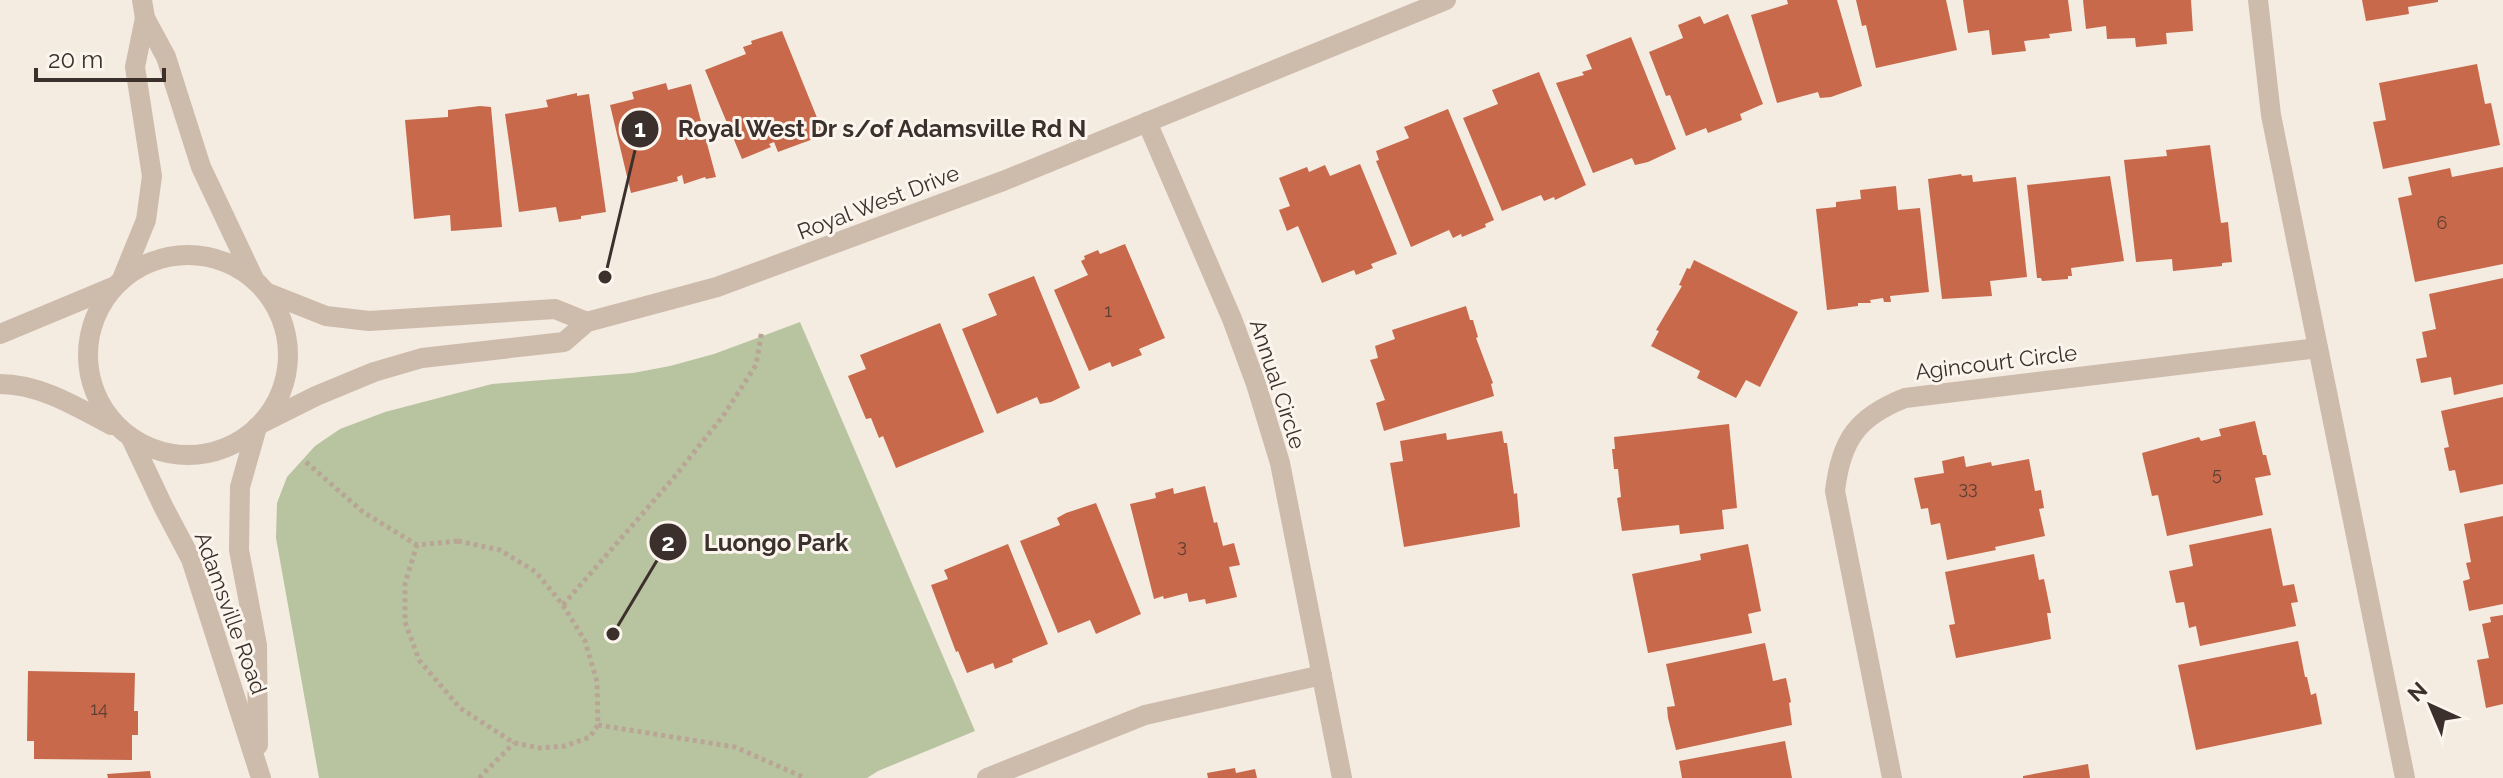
<svg xmlns="http://www.w3.org/2000/svg" width="2503" height="778" viewBox="0 0 2503 778" font-family="Raleway,sans-serif">
<rect width="100%" height="100%" fill="#f4ebe1"/>
<!-- green -->
<path fill="#b8c4a0" d="M800,322L975,731L878,771L867,778H319L276,538L277,503L287,477L315,446L340,429L385,412L492,384L633,373L670,366L714,354Z"/>
<!-- building -->
<g fill="#c8694b">
<path d="M1787,0H1837L1862,86L1831,97L1820,98L1818,92L1777,103L1751,15L1788,4Z"/>
<path d="M1856,0H1946L1957,50L1876,68L1866,25L1862,26Z"/>
<path d="M1963,0H2068L2072,31L2049,34L2050,38L2024,41L2026,51L1992,55L1989,30L1968,33Z"/>
<path d="M2083,0H2191L2193,31L2166,33L2167,44L2136,47L2135,38L2107,39L2106,26L2086,29Z"/>
<path d="M2362,0H2438V2L2408,7L2409,14L2366,21Z"/>
<path d="M1728,14L1763,104L1740,114L1742,120L1708,133L1706,128L1686,136L1670,95L1666,96L1649,52L1683,38L1678,25L1700,16L1704,24Z"/>
<path d="M782,31L824,135L778,152L774,142L769,144L771,147L742,159L705,70L746,54L743,47L752,44L751,41Z"/>
<path d="M1631,37L1676,149L1648,162L1635,165L1632,158L1593,173L1556,83L1584,75L1582,72L1592,69L1586,55Z"/>
<path d="M2477,64L2485,104L2491,103L2500,145L2383,169L2373,122L2386,120L2379,83Z"/>
<path d="M1539,72L1586,185L1555,200L1554,197L1544,201L1541,195L1502,211L1463,118L1498,104L1492,90Z"/>
<path d="M666,83L668,90L691,84L716,177L706,179L705,177L684,184L682,175L677,177L678,181L631,193L610,105L634,99L632,92Z"/>
<path d="M577,93V96L589,94L606,212L581,216V219L559,222L556,207L519,212L505,114L548,107L546,100Z"/>
<path d="M480,106L491,107L502,227L451,231L450,215L414,219L405,120L448,117V110Z"/>
<path d="M1448,109L1494,220L1485,224L1486,227L1462,237L1461,234L1453,238L1449,230L1411,247L1376,161L1379,160L1376,151L1409,138L1404,127Z"/>
<path d="M2210,145L2221,223L2228,222L2232,262L2222,263V266L2173,271L2172,259L2136,262L2124,160L2167,156L2166,150Z"/>
<path d="M1360,164L1397,254L1371,264L1373,268L1356,275L1354,270L1322,283L1298,226L1287,231L1279,210L1290,206L1279,178L1307,167L1309,172L1325,165L1330,176Z"/>
<path d="M2503,167V264L2415,282L2398,198L2412,195L2408,177L2450,168L2452,177Z"/>
<path d="M1961,174L1962,176L1972,175L1973,182L2016,177L2027,277L1990,281L1992,296L1942,299L1928,179Z"/>
<path d="M2110,176L2124,261L2071,268L2072,276H2068V279L2042,281L2041,278H2037L2027,185Z"/>
<path d="M1896,186L1898,210L1920,208L1929,292L1890,296L1891,302H1884L1883,298L1870,300L1871,303H1858V306L1827,310L1816,209L1836,207V202L1861,199L1860,190Z"/>
<path d="M1125,244L1165,338L1139,349L1142,355L1112,367L1110,362L1089,371L1054,290L1088,275L1081,261L1085,259L1084,256L1098,250L1100,254Z"/>
<path d="M1694,260L1798,312L1760,387L1746,380L1736,398L1697,378L1700,371L1651,346L1659,331L1656,330L1682,286L1679,285L1687,268L1690,269Z"/>
<path d="M1034,276L1080,388L1051,402L1040,404L1037,397L997,414L962,329L997,315L988,294Z"/>
<path d="M2503,278V384L2454,395L2451,377L2421,383L2416,359L2427,357L2422,332L2436,329L2429,294Z"/>
<path d="M1466,306L1470,320H1473L1478,337L1476,338L1493,383L1491,384L1494,396L1384,431L1376,403L1385,400L1370,360L1378,358L1375,346L1395,339L1392,330Z"/>
<path d="M940,323L984,432L896,468L883,436L879,438L871,418L866,419L848,376L866,369L860,355Z"/>
<path d="M2503,397V484L2460,493L2455,470L2449,471L2444,448L2449,447L2441,411Z"/>
<path d="M2255,421L2263,455H2266L2271,475L2255,478L2263,515L2167,536L2158,495L2152,496L2142,453L2199,437L2201,441L2221,436L2219,429Z"/>
<path d="M1729,424L1737,508L1722,510L1724,529L1680,534L1679,525L1622,531L1617,498L1621,497L1618,469H1614L1612,449H1615L1614,437Z"/>
<path d="M1502,431L1504,443H1507L1514,494L1517,493L1520,527L1404,547L1390,463L1403,461L1400,441L1446,433L1447,440Z"/>
<path d="M1964,456L1966,467L1991,462L1992,466L2029,459L2035,491L2041,490L2044,508L2039,509L2045,536L1995,547L1996,550L1947,560L1940,523L1931,525L1928,508L1921,509L1914,478L1944,473L1942,461Z"/>
<path d="M1205,486L1214,523L1217,522L1223,546L1234,543L1240,565L1229,567L1237,597L1206,604L1205,599L1189,602L1187,593L1164,599L1163,596L1154,599L1130,504L1156,498L1155,493L1173,488L1174,494Z"/>
<path d="M1096,503L1141,614L1096,634L1090,620L1058,633L1020,541L1060,525L1057,518L1066,513Z"/>
<path d="M2503,516V604L2469,611L2463,581L2470,579L2466,563L2471,562L2464,524Z"/>
<path d="M2271,528L2283,586L2294,584L2298,602L2291,603L2296,626L2200,646L2196,626L2189,628L2184,602L2176,603L2169,571L2193,566L2189,545Z"/>
<path d="M1008,544L1048,644L1012,659L1013,662L995,669L993,663L967,673L958,651L956,652L931,585L948,579L944,570Z"/>
<path d="M1748,544L1761,611L1748,614L1752,633L1648,653L1632,574L1701,560L1700,554Z"/>
<path d="M2034,554L2039,580L2044,579L2051,613H2047L2051,639L1956,658L1949,625L1955,624L1945,572Z"/>
<path d="M2503,615V704L2486,708L2477,660L2489,658L2482,624L2491,622L2490,617Z"/>
<path d="M2298,641L2305,677H2307L2311,695L2316,693L2322,724L2196,750L2178,665Z"/>
<path d="M1765,643L1773,681L1786,678L1791,702L1789,703L1792,725L1676,750L1668,718L1667,707L1675,706L1666,664Z"/>
<path d="M28,671L135,673L134,711H138V735H132V760L34,759V741H27Z"/>
<path d="M1785,741L1792,778H1682L1679,761Z"/>
<path d="M2088,764L2090,778H2023V776Z"/>
<path d="M1235,768L1236,773L1255,769L1257,778H1208L1207,773Z"/>
<path d="M150,771L151,778H108L107,774Z"/>
</g>
<g fill="none" stroke-linecap="round" stroke-linejoin="round">
<!-- path -->
<g stroke="#b9a596" stroke-width="5" stroke-dasharray="4 4" stroke-linecap="butt">
<path d="M306,462L363,512L417,545"/>
<path d="M458,541L500,550L536,572L563,605L585,641L597,682L598,725L590,737L565,746L540,748L514,743L460,708L419,660L405,622V583L417,545Z"/>
<path d="M563,605L671,481L723,416L756,365L762,330"/>
<path d="M598,725L735,747L805,778"/>
<path d="M479,778L514,743"/>
</g>
<!-- minor -->
<g stroke="#cdbbac" stroke-width="20">
<path d="M142,0L145,18L166,57L201,167L253,277"/>
<path d="M2258,0L2271,115L2405,778"/>
<path d="M1147,122L1232,319L1256,384L1280,463L1342,778"/>
<circle cx="188" cy="355" r="100"/>
<path d="M122,279L146,220L152,176L135,67L145,18"/>
<path d="M268,293L326,316L369,321L555,309L587,322"/>
<path d="M0,334L113,287"/>
<path d="M0,384C40,384 77,407 111,425"/>
<path d="M262,423L316,396L374,372L422,358L564,342L587,322L717,287L1003,181L1446,0"/>
<path d="M257,427L240,487L239,550L257,645L258,745"/>
<path d="M131,438L163,506L191,559L261,778"/>
<path d="M987,778L1145,715L1322,675"/>
<path d="M1892,778L1835,491C1841,440 1857,417 1905,398L2318,348"/>
</g>
</g>
<g text-anchor="middle" dominant-baseline="central" stroke-width="6" stroke-linejoin="round" paint-order="stroke">
<!-- number labels -->
<g font-size="18" fill="#5e3e33">
<text x="2442" y="222">6</text>
<text x="1108" y="310">1</text>
<text x="2217" y="473">5</text>
<text x="1968" y="487">33</text>
<text x="1182" y="545">3</text>
<text x="99" y="708">14</text>
</g>
<!-- street labels -->
<g font-size="22" fill="#3b302b" stroke="#fbf5ee">
<text transform="translate(878 202) rotate(-21)">Royal West Drive</text>
<text transform="translate(1996 362) rotate(-7)">Agincourt Circle</text>
<text transform="translate(1278 384) rotate(72)">Annual Circle</text>
<text transform="translate(231 613) rotate(70)">Adamsville Road</text>
</g>
</g>
<!-- callouts -->
<path fill="none" stroke="#3b302b" stroke-width="3" d="M605 277L640 129M613 634L668 542"/>
<g fill="#3b302b" stroke="#fbf5ee" stroke-width="3">
<circle cx="605" cy="277" r="8"/>
<circle cx="613" cy="634" r="8"/>
<circle cx="640" cy="129" r="20"/>
<circle cx="668" cy="542" r="20"/>
</g>
<g font-size="24" text-anchor="middle" font-weight="bold" fill="#fff">
<text x="640" y="137">1</text>
<text x="668" y="551">2</text>
</g>
<g font-size="24" text-anchor="middle" font-weight="bold" fill="#3b302b" stroke="#fbf5ee" stroke-width="6" stroke-linejoin="round" paint-order="stroke">
<text x="882" y="137">Royal West Dr s/of Adamsville Rd N</text>
<text x="776" y="551">Luongo Park</text>
</g>
<!-- north arrow -->
<g transform="translate(2431 706) rotate(316)" stroke="#fbf5ee" stroke-width="6" paint-order="stroke">
<path d="M0-6L14 30L0 20L-14 30Z" fill="#3b302b"/>
<text y="-12" font-size="22" font-weight="bold" text-anchor="middle" fill="#3b302b">N</text>
</g>
<!-- scale -->
<path d="M36 68v12h128v-12" fill="none" stroke="#3b302b" stroke-width="4"/>
<text x="48" y="68" font-size="24" fill="#3b302b" stroke="#fbf5ee" stroke-width="6" paint-order="stroke">20 m</text>
</svg>
